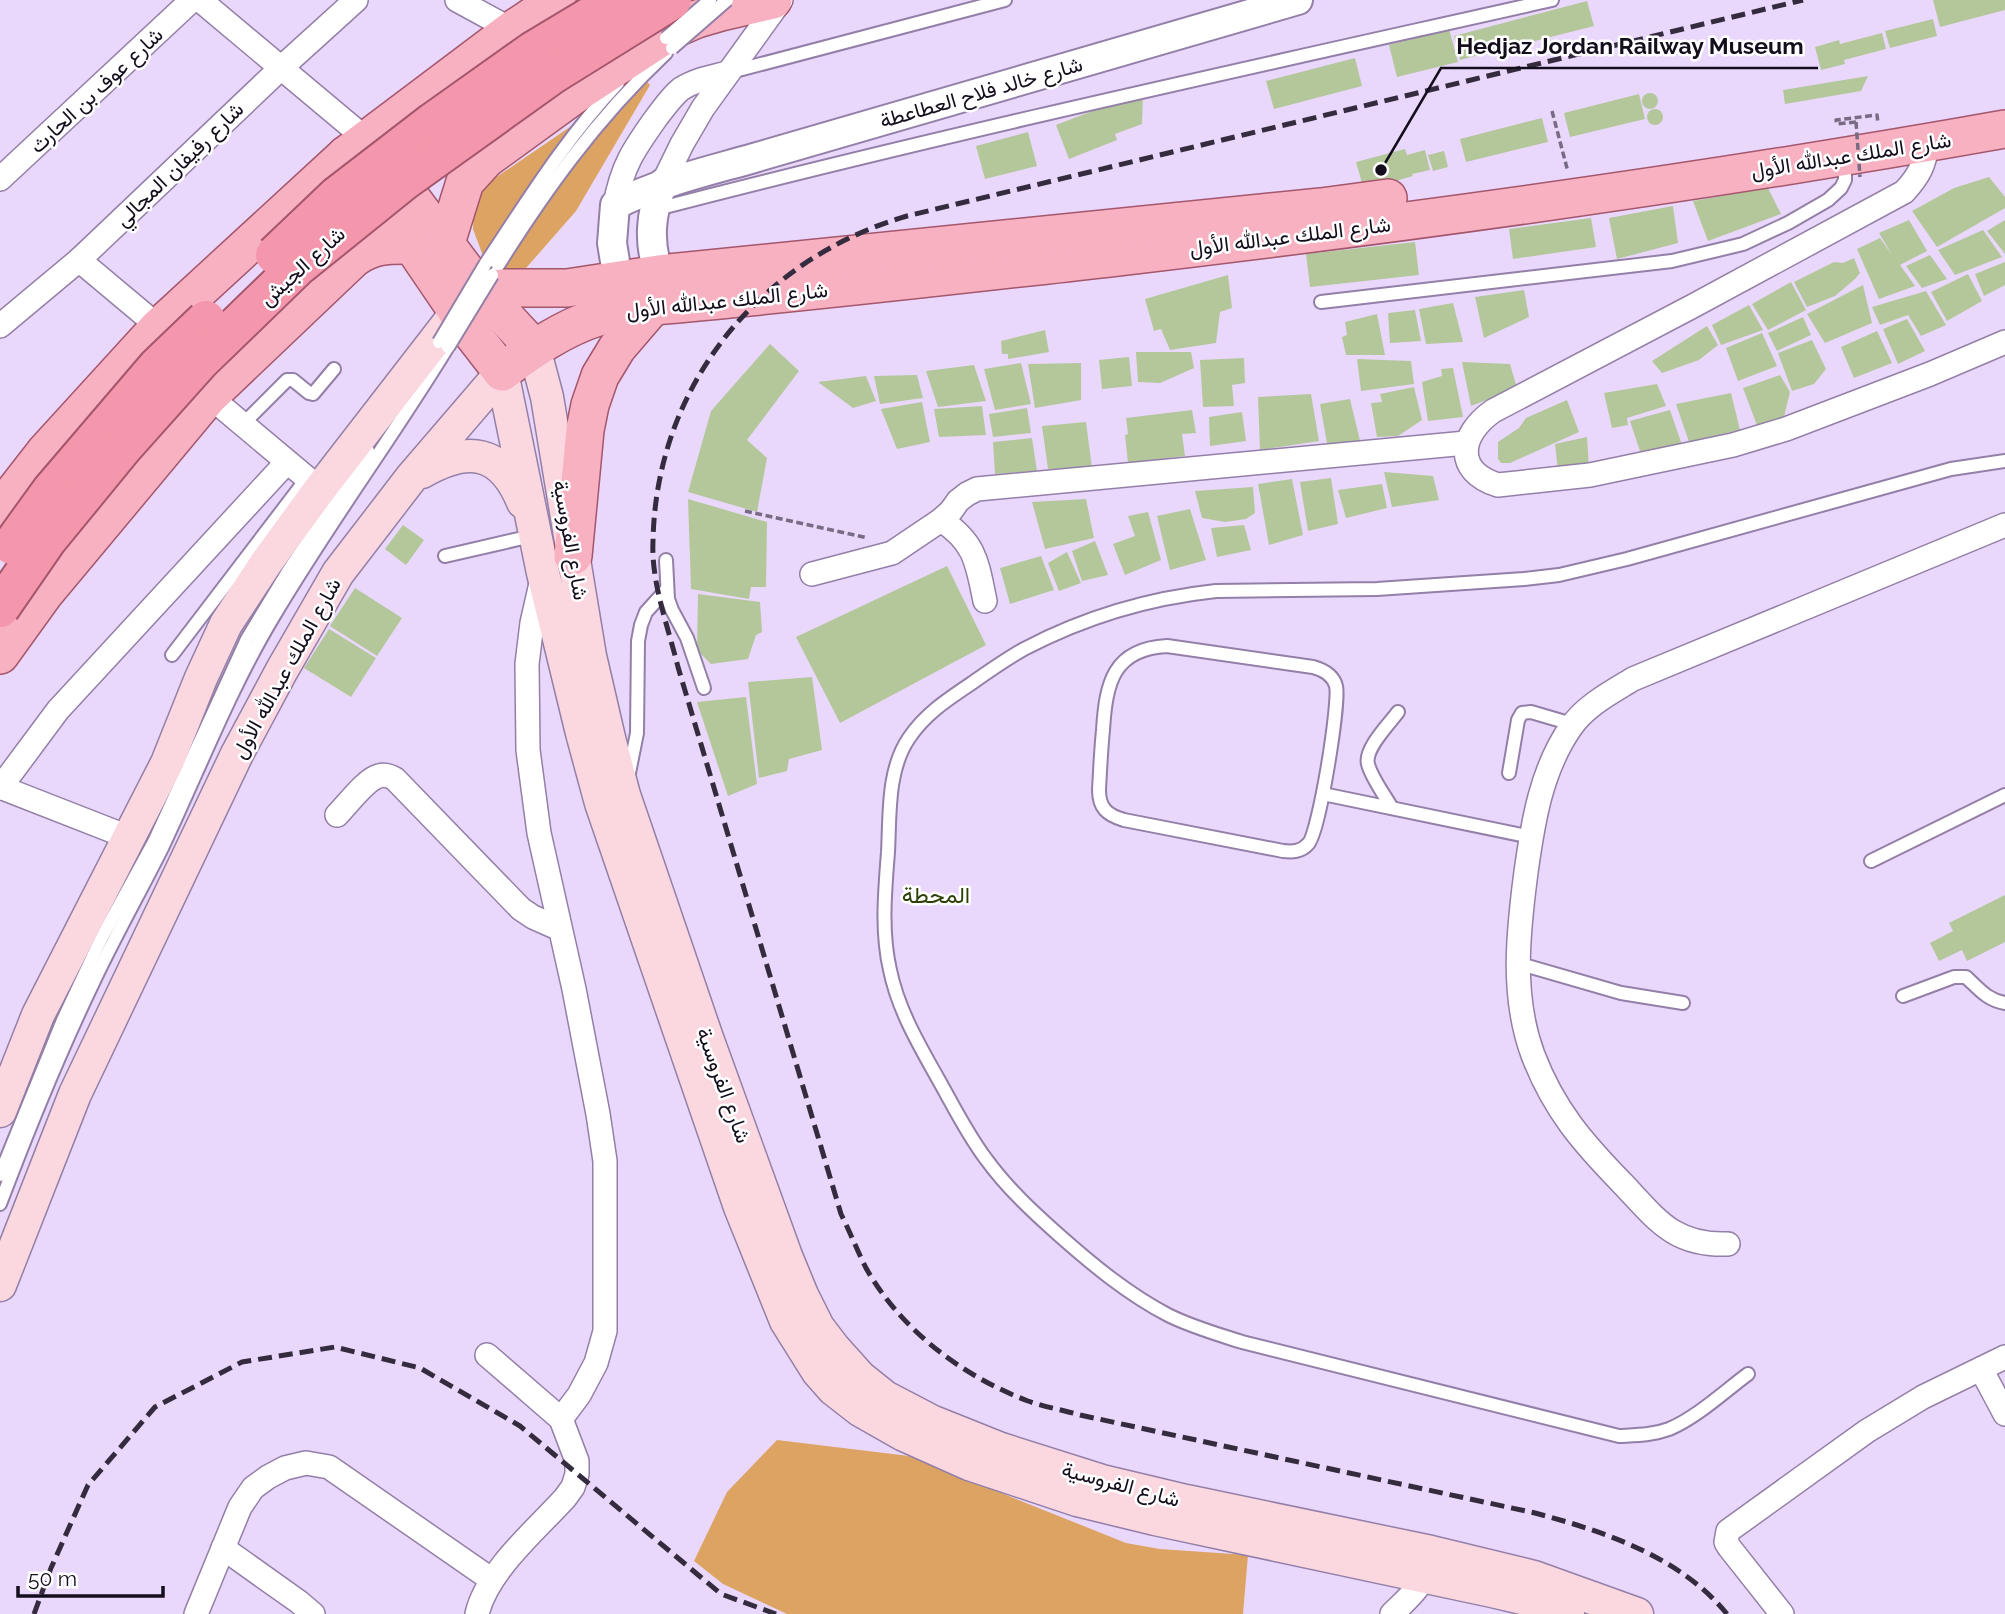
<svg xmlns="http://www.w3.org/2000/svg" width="2005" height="1614" viewBox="0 0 2005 1614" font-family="Raleway,Vazirmatn,sans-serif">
<rect width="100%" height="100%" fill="#ead8fc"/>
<!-- green -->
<g fill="#dda363">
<path d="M643,77L650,85L576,211L520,275L498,267L483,256L473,229L474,204L482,187Z"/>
<path d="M777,1440L909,1456L1126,1543L1160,1549L1248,1555L1243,1614H787L723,1584L694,1561L727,1492Z"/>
</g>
<!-- building -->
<g fill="#b3c79b">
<path d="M1933,0H2005V10L1940,27Z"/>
<path d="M1587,1L1594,26L1460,60L1454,36Z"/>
<path d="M1933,19L1937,36L1890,48L1885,31Z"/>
<path d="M1449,29L1458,62L1397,77L1389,45Z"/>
<path d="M1882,33L1886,49L1844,60L1845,64L1821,70L1815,47L1839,40L1840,44Z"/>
<path d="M1355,58L1362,86L1274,109L1266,81Z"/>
<path d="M1868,76L1861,91L1785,104L1783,90Z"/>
<circle cx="1650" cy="101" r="8"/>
<path d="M1639,94L1645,119L1570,137L1564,113Z"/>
<path d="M1143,96L1142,124L1115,134L1117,140L1069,159L1056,125L1121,100L1122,104Z"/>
<circle cx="1655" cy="117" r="8"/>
<path d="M1542,118L1548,142L1466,162L1460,139Z"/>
<path d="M1028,132L1037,166L985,179L976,146Z"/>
<path d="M1405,149L1407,155L1425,150L1430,170L1412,174L1413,176L1364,190L1356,162Z"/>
<path d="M1444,151L1448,167L1433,171L1428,155Z"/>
<path d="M1989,177L2005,197V208L1937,247L1912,211L1954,188Z"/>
<path d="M1768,188L1781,214L1708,241L1693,201Z"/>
<path d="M1673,206L1678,243L1617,259L1609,218Z"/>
<path d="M1591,218L1596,247L1513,259L1509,229Z"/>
<path d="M1909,220L1927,251L1900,265L1915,286L1879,299L1857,249L1880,238L1892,255L1879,233Z"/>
<path d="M2005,220V254L1987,231Z"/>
<path d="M1983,230L2002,257L1955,275L1938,250Z"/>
<path d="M1415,242L1419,275L1310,287L1306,254Z"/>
<path d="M1930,255L1947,279L1922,288L1906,266Z"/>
<path d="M1854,258L1860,273L1855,279L1835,296L1807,307L1794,282L1834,262L1843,263Z"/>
<path d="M2005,262V285L1984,296L1975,274Z"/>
<path d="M1968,274L1982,301L1947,321L1931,292Z"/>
<path d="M1228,275L1232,308L1220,312L1216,343L1170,350L1161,329L1154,331L1145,299Z"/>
<path d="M1791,282L1806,310L1768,330L1752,304Z"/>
<path d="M1863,285L1872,323L1825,343L1807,314Z"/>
<path d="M1524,290L1529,317L1484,338L1475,297Z"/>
<path d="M1926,291L1946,325L1921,336L1908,315L1880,325L1872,307Z"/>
<path d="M1453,303L1463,342L1426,344L1419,309Z"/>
<path d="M1749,305L1763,330L1721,345L1712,325Z"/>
<path d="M1415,310L1421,341L1390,343L1388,313Z"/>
<path d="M1377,314L1385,355H1346L1342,337L1347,335L1345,322Z"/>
<path d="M1803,317L1811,335L1777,351L1768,333Z"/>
<path d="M1907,319L1925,351L1898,364L1883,329Z"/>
<path d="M1707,326L1718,345L1699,360L1662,373L1652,361Z"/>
<path d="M1045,330L1049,352L1008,359V354H1002L1001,341Z"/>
<path d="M1877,331L1892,363L1854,378L1841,347Z"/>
<path d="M1762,333L1777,366L1738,381L1726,348Z"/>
<path d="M1812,340L1826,369L1814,384L1792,391L1778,353Z"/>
<path d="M770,344L799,371L747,440L767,458L757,512L688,492L711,411Z"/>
<path d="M1136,352H1191L1194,368L1160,383L1138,382Z"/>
<path d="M1129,357L1132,386L1102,389L1099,360Z"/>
<path d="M1244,358L1245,383L1232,385L1234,406L1203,407L1200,360Z"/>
<path d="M1357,359L1411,361L1414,384L1361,391Z"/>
<path d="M1462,362L1510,364L1517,388L1471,406Z"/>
<path d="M1021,363L1031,404L995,410L984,369Z"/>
<path d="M1081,363V400L1035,408L1028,364Z"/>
<path d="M974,365L986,401L938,407L926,371Z"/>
<path d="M1453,368L1463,417L1428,421L1422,382L1442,376L1441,369Z"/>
<path d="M917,375L923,398L880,404L874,376Z"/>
<path d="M1780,375L1790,392L1784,417L1758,428L1743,388Z"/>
<path d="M866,376L876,401L853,408L818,382Z"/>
<path d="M1657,384L1666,406L1627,418L1628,425L1612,428L1604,393Z"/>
<path d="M1414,387L1422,420L1398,436L1377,437L1371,403L1382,402L1380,394Z"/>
<path d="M1731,393L1740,430L1689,442L1676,404Z"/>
<path d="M1311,394L1319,441L1260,450L1258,397Z"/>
<path d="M1350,399L1361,445L1328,449L1320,404Z"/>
<path d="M1567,400L1579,432L1510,463H1501L1498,459V442L1519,428L1526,418Z"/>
<path d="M922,402L930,442L897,449L881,409Z"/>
<path d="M982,406L986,435L939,437L934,409Z"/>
<path d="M1027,408L1031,433L993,437L989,414Z"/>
<path d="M1192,410L1196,433L1182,434L1185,456L1128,463L1125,435L1128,434L1126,418Z"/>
<path d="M1670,410L1682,445L1641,454L1630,421Z"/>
<path d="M1242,412L1246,441L1210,446L1209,417Z"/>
<path d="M1086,422L1092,468L1048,469L1042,426Z"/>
<path d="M1587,437L1589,467L1558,471L1555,444Z"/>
<path d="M1032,438L1037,471L995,474L993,442Z"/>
<path d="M1384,472L1433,476L1439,500L1392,507Z"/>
<path d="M1331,478L1338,524L1308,531L1300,482Z"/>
<path d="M1292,479L1303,535L1269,545L1258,484Z"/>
<path d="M1382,484L1387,508L1346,518L1338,490Z"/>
<path d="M1253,487L1255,513L1246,519L1225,522L1202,518L1195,491Z"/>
<path d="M688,499L767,522L766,587H751L749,599L691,589Z"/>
<path d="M1086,499L1094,538L1045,549L1032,502Z"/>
<path d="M1190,509L1206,560L1170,570L1157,516Z"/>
<path d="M1148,512L1161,560L1125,575L1113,544L1135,536L1128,516Z"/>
<path d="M403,525L424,540L406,565L385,549Z"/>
<path d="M1244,525L1251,550L1217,557L1211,528Z"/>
<path d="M1095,541L1108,575L1082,581L1072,551Z"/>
<path d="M1067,552L1081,583L1059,591L1048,563Z"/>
<path d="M1041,556L1054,590L1010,604L1000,568Z"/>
<path d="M947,566L986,645L840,723L796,637Z"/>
<path d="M355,588L402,618L377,656L330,626Z"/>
<path d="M698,594L760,602L762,632L756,635L748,659L711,664L697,650Z"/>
<path d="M329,629L376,658L351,697L304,668Z"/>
<path d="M812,677L822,750L789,759L787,771L759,778L748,682Z"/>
<path d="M746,697L757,784L728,796L697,702Z"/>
<path d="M2005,895V942L1967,961L1962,950L1939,961L1930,943L1953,931L1949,923Z"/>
</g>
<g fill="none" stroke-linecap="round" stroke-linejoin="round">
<defs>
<g id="service">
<path d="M731,72L1005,0"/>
<path d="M657,209C953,132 1253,67 1552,0"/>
<path d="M486,263C528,200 566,138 618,83"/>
<path d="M492,275C543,193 595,120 666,53"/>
<path d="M1321,302L1672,261L1743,244L1788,223L1828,200L1841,188L1845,180V159"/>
<path d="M242,425L287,380H293L309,393L313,394L334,369"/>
<path d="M445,556L536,535"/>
<path d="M666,560L668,599L672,610L687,638L704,688"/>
<path d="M1167,646L1313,667C1324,670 1333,675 1336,686C1340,702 1319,834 1308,844C1301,852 1292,852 1283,851L1124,820C1107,815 1099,808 1099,790C1100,770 1101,750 1103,730C1106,683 1113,649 1167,646Z"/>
<path d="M172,655L307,478"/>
<path d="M1509,773L1518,720L1522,713L1531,712L1572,724"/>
<path d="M628,778L637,733L638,641L641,625L646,612L667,589"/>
<path d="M1323,794L1531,837"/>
<path d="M1392,808C1385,796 1371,777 1368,764C1364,749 1389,724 1398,712"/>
<path d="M1871,861L2005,795"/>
<path d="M1517,963L1621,993L1683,1003"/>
<path d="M1903,996L1954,977H1966C1979,989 1987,1000 2005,1003"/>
<path d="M0,1175L63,1020L102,937L154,842L247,639L287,573L368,451"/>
<path d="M0,1204C28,1130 58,1056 92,985C114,938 139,894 162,848C199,770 230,688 275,614C329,523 392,438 447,348"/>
<path d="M1748,1374C1725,1391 1696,1418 1669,1429C1653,1435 1637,1435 1619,1436L1242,1342C1217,1334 1192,1327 1168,1315C1128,1294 1094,1266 1060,1236C1033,1212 1007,1188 986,1159C967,1134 953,1105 937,1077C918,1043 898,1009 890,970C881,931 885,891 888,852C890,815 887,770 909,738C925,714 948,699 972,683C989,671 1006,659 1024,649C1083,618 1150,598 1216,591L1377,589L1524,579L1559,575L1627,559L1951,469L2005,461"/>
</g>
<g id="minor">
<path d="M200,0L366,139"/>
<path d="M457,0L512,30"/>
<path d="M1928,142C1924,165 1920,175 1904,192L1693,306L1493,411C1459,435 1454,471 1498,485L1590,475L1733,445L1786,429L1930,374L2005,342"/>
<path d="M0,179L192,0"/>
<path d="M663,183L682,144L703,108L781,0"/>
<path d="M615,205C622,166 634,149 656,118C664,108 671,97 681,89C695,80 711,77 727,73"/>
<path d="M79,260L159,327"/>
<path d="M0,326L79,260L281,68L356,0"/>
<path d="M209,396L320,489"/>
<path d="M941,520C976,543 977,563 985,601"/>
<path d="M812,574L892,553L941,520L951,511L958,501L967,494L977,489L1466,443"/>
<path d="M542,579L532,623L527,664L528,750L539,833L574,989L598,1114L605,1161V1331L596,1363L579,1395L561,1419"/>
<path d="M0,787L128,837"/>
<path d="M0,788L58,710L287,462"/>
<path d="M337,815C347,805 366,779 379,776C385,774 390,776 395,779L521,909L533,917L560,929"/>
<path d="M1728,1244C1674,1246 1657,1220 1623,1184C1583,1143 1554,1110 1533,1055C1511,996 1518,933 1526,872C1533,822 1541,770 1571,727C1585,706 1612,692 1633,679L2005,525"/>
<path d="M1981,1369L2005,1414"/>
<path d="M223,1548L299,1602L313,1614"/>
<path d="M196,1614L240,1507L253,1488L268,1477L285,1468L306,1463L329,1467L492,1580"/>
<path d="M477,1614C487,1571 536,1530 565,1498L573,1487L577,1474V1461L561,1419L487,1355"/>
<path d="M1392,1614C1407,1599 1424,1586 1428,1564"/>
<path d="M1782,1614L1729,1547L1726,1542L1728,1531L1867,1431L1923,1397L2005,1357"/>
</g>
<g id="tertiary">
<path d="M659,274C648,242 650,214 663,183"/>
<path d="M618,280L612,243L615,205C660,182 705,172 754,158L1298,0"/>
</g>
<g id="secondary">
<path d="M534,348L547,397L590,656L609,738L624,795L707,1038L786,1256L802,1295L818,1327L834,1348L860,1377L885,1397L931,1421L1001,1449L1102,1481L1186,1501L1431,1552L1534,1577L1637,1614"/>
<path d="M502,372L543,573L582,733L601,803L740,1207L786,1321L818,1372L833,1389L860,1410L904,1435L969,1464L1077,1500L1155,1519L1492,1591L1539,1602L1568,1614"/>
<path d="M422,472C468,446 501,449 523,502"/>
<path d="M0,1111L38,1015L167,763L201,678L226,624L266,563L320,489L457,312"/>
<path d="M0,1285L75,1094L237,754L282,670L338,573L411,478L502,372"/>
</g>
<g id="primary">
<path d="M346,155L412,245L474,336L502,372C531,350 563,328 598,317C616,311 634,309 653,306C805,293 957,275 1109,258C1409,223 1708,182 2005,129"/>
<path d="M382,159L481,291L534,348"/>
<path d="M446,243L465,182L486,159L581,90L674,29L697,19L721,12L773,0"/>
<path d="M457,312L471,297L481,291L502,288H567L659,274L1321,207L1388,198"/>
<path d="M0,510L45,452L159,327L346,155L512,30L557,0"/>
<path d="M573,556L585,430L590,405L600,376L617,348L653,306"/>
<path d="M0,655L44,594L209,396L354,258C374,244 388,245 412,245"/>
</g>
</defs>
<!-- service casing -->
<use href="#service" stroke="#937fa7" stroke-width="16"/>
<!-- minor casing -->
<use href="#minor" stroke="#937fa7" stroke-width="26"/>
<!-- tertiary casing -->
<use href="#tertiary" stroke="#937fa7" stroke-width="32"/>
<!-- secondary casing -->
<use href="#secondary" stroke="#937fa7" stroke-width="35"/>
<!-- primary casing -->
<use href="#primary" stroke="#a4566c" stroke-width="40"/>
<!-- path -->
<g stroke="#786c84" stroke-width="3.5" stroke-dasharray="7 3.5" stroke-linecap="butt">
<path d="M1552,111L1568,172"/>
<path d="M1856,122L1837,124L1836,120L1877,115L1878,123"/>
<path d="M745,511L868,538"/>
</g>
<!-- service -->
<use href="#service" stroke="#fff" stroke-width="12"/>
<!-- minor -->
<use href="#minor" stroke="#fff" stroke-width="23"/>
<!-- tertiary -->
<use href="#tertiary" stroke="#fff" stroke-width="28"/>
<!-- secondary -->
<use href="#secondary" stroke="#fbd8e0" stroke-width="32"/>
<!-- primary -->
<use href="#primary" stroke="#f7b1c1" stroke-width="37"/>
<!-- rail -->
<g stroke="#342c3e" stroke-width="5" stroke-dasharray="14 7" stroke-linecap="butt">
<path d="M34,1614L51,1568L88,1485L155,1407L242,1362L335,1347L420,1368L520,1426L721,1594L776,1614"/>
<path d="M1727,1614C1681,1557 1603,1531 1535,1513L1080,1415C1063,1410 1045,1407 1028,1401C962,1376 901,1330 866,1268C857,1250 850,1232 841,1214L678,667C668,626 651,583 653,541C656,386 759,259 907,216L1803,0"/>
</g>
<defs>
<g id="service-bridge">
<path d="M666,38L710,0"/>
<path d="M672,48L727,0"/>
<path d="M439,342L486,263"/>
<path d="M448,347L492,275"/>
</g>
<g id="trunk-bridge">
<path d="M275,255L337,196L433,122L533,51L618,0"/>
<path d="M12,545L51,491L157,367L206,320"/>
<path d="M0,608L47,540L124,446L200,361L297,267L405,180L553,74L672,0"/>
</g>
</defs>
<!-- service-bridge casing -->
<use href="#service-bridge" stroke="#937fa7" stroke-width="16" stroke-linecap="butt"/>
<!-- trunk-bridge casing -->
<use href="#trunk-bridge" stroke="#a4566c" stroke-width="42" stroke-linecap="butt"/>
<!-- path-bridge -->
<path stroke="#786c84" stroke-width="3.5" stroke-dasharray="7 3.5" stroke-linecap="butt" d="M1856,122L1860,177"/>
<!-- service-bridge -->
<use href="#service-bridge" stroke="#fff" stroke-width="12"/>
<!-- trunk-bridge -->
<use href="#trunk-bridge" stroke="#f497ac" stroke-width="38"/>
</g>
<g text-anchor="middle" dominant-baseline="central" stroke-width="5" stroke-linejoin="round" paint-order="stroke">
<!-- street labels -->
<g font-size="21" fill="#140d1c" stroke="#fff">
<text transform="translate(96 90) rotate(-43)">شارع عوف بن الحارث</text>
<text transform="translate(981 92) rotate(-16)">شارع خالد فلاح العطاعطة</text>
<text transform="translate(1851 155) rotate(-9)">شارع الملك عبدالله الأول</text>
<text transform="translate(179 164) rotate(-44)">شارع رفيفان المجالي</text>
<text transform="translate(1290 236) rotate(-7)">شارع الملك عبدالله الأول</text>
<text transform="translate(302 266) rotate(-42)">شارع الجيش</text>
<text transform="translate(727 300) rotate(-6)">شارع الملك عبدالله الأول</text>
<text transform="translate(571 540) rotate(80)">شارع الفروسية</text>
<text transform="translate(286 668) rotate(-61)">شارع الملك عبدالله الأول</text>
<text transform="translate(724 1085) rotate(70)">شارع الفروسية</text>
<text transform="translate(1121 1484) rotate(15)">شارع الفروسية</text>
</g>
<!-- neighbourhood labels -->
<g font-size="23" fill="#2d400a" stroke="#fff">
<text x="936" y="894">المحطة</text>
</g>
</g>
<!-- callouts -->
<path fill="none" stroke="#140d1c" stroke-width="2.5" d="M1381 170L1441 68H1818"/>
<circle fill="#140d1c" stroke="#fff" stroke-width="2.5" cx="1381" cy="170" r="7"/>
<g font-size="23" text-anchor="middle" font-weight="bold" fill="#140d1c" stroke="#fff" stroke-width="5" stroke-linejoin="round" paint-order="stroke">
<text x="1630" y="54">Hedjaz Jordan Railway Museum</text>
</g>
<!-- scale -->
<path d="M18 1586v10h145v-10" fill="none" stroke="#140d1c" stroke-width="3.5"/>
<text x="28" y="1586" font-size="21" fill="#140d1c" stroke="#ffffff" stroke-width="5" paint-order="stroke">50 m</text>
</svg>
